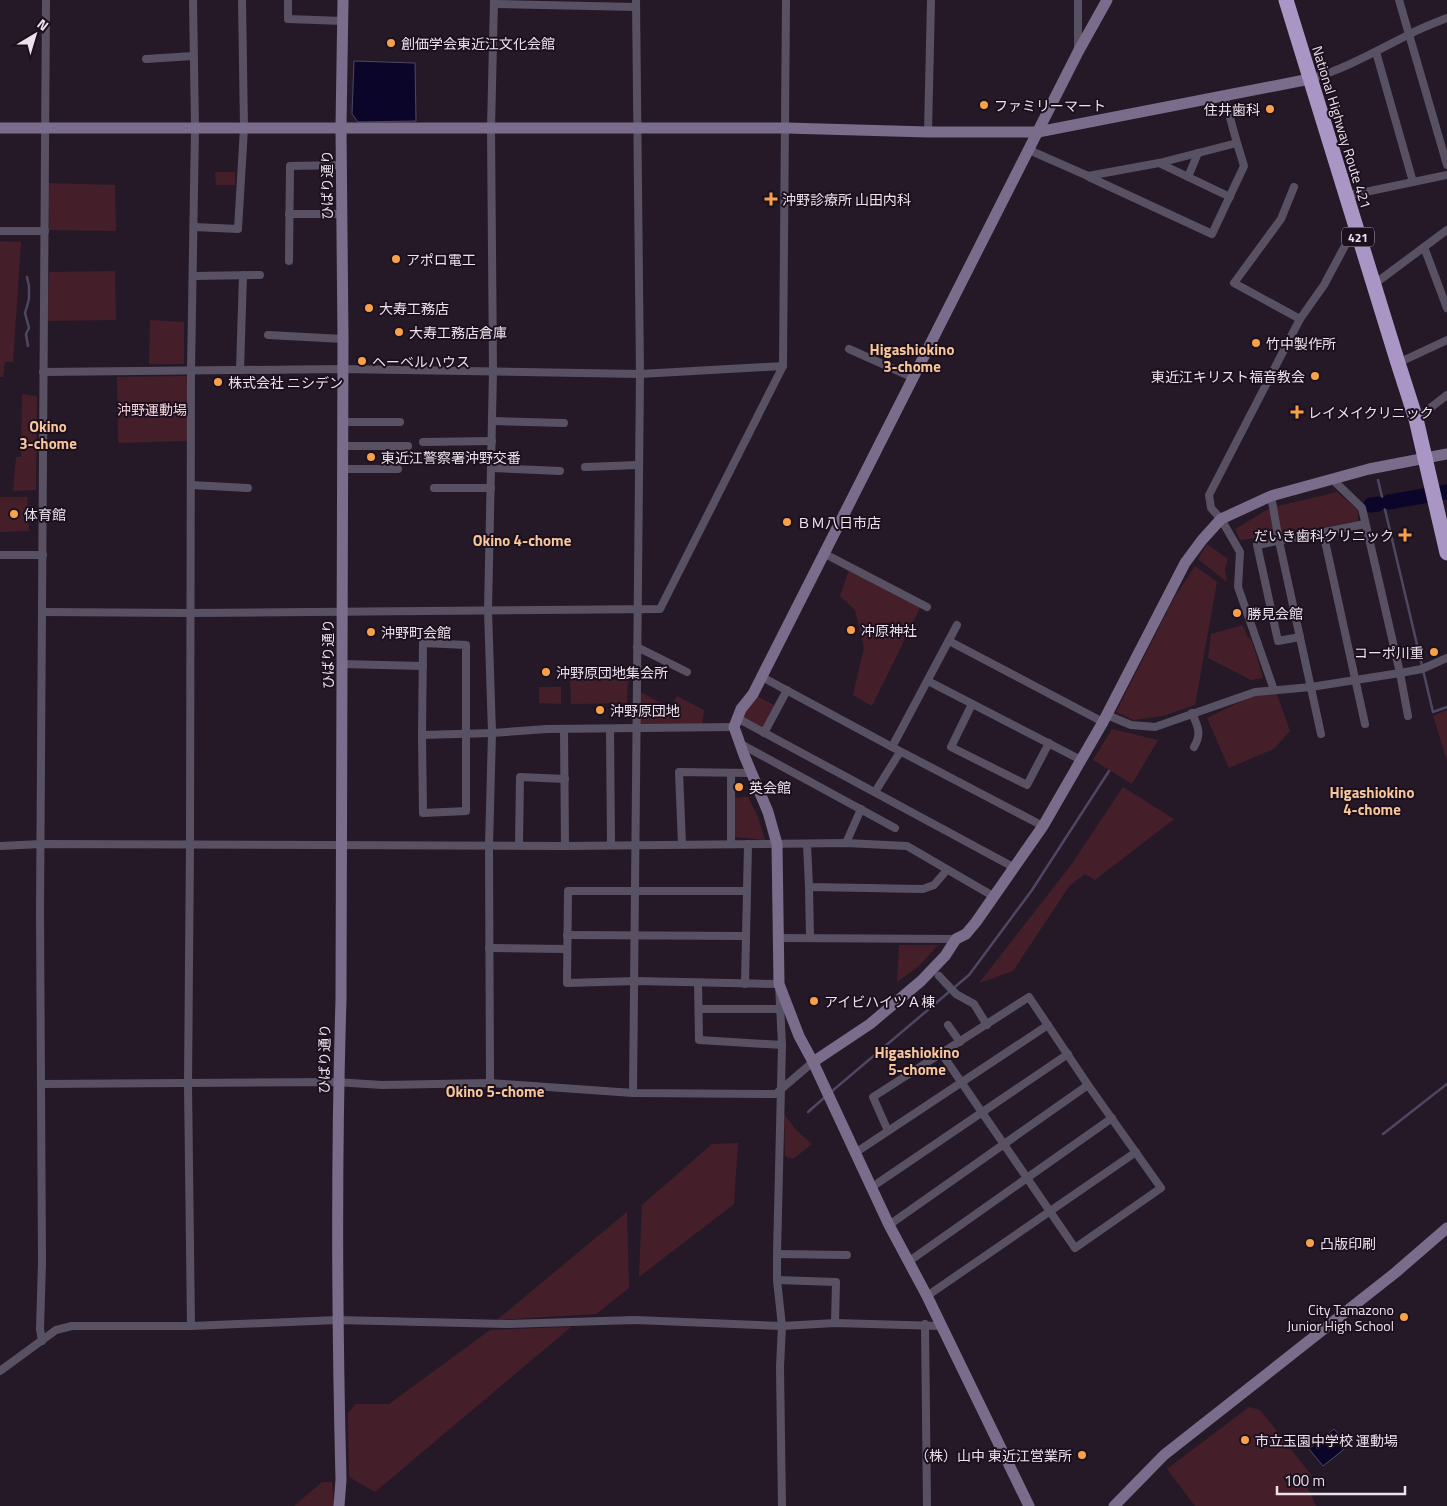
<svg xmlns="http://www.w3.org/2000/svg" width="1447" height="1506" viewBox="0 0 1447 1506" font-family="'Titillium Web','Noto Sans JP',sans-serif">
<rect width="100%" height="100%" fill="#261927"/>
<!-- green -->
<g fill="#441f2a">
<path d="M215,172H235V185H216Z"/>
<path d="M47,183L115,185L116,231L49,230Z"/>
<path d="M0,241L21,242L13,362H5L3,377H0Z"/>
<path d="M115,271L116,320L47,321L49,272Z"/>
<path d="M150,320L184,322V364H149Z"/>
<path d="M188,376L187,441L118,443L117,377Z"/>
<path d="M22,394L37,396L36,490L13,491L16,457H21Z"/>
<path d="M1337,492L1358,510V521L1286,534L1240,540L1235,529L1270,508Z"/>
<path d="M0,497H27L29,531L0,532Z"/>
<path d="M1207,544L1228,559L1225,568L1227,582L1198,559Z"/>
<path d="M1195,566L1217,582L1195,705L1163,716L1134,720L1116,712L1174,598Z"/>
<path d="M850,567L922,604L872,706L853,695L864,648L855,610L840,596Z"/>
<path d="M1243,625L1247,636L1252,641L1263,678L1251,680L1208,658L1211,634Z"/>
<path d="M570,680H628L627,703L571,704Z"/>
<path d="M539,687H561V704L539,703Z"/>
<path d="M637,690L670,708L677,696L704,710L702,728H637Z"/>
<path d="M1276,692L1290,731L1274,749L1229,768L1207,718L1256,694Z"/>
<path d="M753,694L778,707L764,733L737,718Z"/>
<path d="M1447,710V761L1433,716Z"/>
<path d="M1112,729L1158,740L1132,784L1093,760Z"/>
<path d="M1123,787L1174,819L1095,880L1085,874L1070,885L1013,971L979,983L1071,865Z"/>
<path d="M748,797L758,817L765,840L735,837L733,798Z"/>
<path d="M899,945H938L919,966L897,982Z"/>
<path d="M784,1114L796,1130L812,1144L793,1159L785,1156Z"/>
<path d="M738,1143L734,1204L639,1277L642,1205L712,1144Z"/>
<path d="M627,1212L629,1288L596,1314L497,1320Z"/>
<path d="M571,1327L375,1492L349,1477L348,1413L356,1404H389L490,1330Z"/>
<path d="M1249,1407L1260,1410L1312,1476L1307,1486L1316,1506H1195L1167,1469Z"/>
<path d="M322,1482H332L334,1506H294Z"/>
</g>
<!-- water -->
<g fill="#0b0529" stroke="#4e4764">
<path d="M354,61L415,63L416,121L358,122L352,114Z"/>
<path d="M1334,1429L1348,1446L1323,1466L1309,1449Z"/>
</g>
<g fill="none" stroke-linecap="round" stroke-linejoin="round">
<!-- stream -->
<g stroke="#4e4764" stroke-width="2.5">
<path d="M27,277L29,286V299L25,313L29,328L26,334L28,346"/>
<path d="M1378,480L1433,712L1447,707"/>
<path d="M831,1092L969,975L1032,890L1109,771"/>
<path d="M808,1112L825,1097"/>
<path d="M1383,1134L1447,1084"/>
</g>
<!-- river -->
<g stroke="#0b0529" stroke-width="15">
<path d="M1389,502L1447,492"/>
<path d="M1371,505L1378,504"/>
</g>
<!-- street -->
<g stroke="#585164" stroke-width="8">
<path d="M288,0V19L343,21"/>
<path d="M1078,0V48"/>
<path d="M1399,0L1447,165"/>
<path d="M494,4L636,7"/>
<path d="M1376,52L1413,182"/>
<path d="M146,59L193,56"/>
<path d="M1310,79C1345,69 1376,51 1408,35C1421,28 1434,23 1447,18"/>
<path d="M928,132L931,0"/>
<path d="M1029,150L1088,176L1159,163L1237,143L1224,96"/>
<path d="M1159,163L1230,197"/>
<path d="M1089,177L1212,234L1244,166L1237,143"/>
<path d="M1188,177L1198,153"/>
<path d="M1294,187L1281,219L1234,283L1300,319"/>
<path d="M1346,196L1447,175"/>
<path d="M289,214H341"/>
<path d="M194,227L238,229L244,128L242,0"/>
<path d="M0,231H45"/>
<path d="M1424,247L1447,308"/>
<path d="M289,261L290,166L341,165"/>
<path d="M194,276L260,275"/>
<path d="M1373,285L1447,230"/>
<path d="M268,335L343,339"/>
<path d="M849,349L914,378"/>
<path d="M1398,363L1447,340"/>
<path d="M240,370L243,275"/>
<path d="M43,372L342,369L640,374L783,366"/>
<path d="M1416,419L1447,395"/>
<path d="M492,421L564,423"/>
<path d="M342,422H400"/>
<path d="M423,442L492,441"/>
<path d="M342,446H408"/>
<path d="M585,467L638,465"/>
<path d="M492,468L560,471"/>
<path d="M342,469H398"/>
<path d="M1332,479L1362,508L1400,673L1408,716"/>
<path d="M191,485L248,488"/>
<path d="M434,488H491"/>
<path d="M1271,496L1279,541L1321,734"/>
<path d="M1323,532L1365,724"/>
<path d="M825,554L927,607"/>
<path d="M0,555H43"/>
<path d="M43,612L191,613L660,609L783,366L786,0"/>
<path d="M957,625L892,747L1043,826"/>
<path d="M1300,637L1278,641L1257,545L1365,524"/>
<path d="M949,641L1103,722"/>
<path d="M423,643L466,645V811L423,813L422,735Z"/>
<path d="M637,647L687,672"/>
<path d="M342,664L423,666"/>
<path d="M762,677L892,747"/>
<path d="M928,681L1081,760"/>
<path d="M1274,690L1238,587L1240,552L1221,519L1211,508L1209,495L1300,319L1324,285L1355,227"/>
<path d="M972,704L951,747L1027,785L1049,743"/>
<path d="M1192,713C1198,727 1202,733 1194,747"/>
<path d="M1107,715L1131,725L1155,727L1255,692L1311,687L1400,673L1422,669L1447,658"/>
<path d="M737,718L1015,868"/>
<path d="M564,729L565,846"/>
<path d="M610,730L611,845"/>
<path d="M764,733L787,690"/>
<path d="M422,735L492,733L488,610L493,371L491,129L494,0"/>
<path d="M739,743L895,828"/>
<path d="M731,773V844"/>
<path d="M875,792L900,752"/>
<path d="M846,843L861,809"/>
<path d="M682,844L679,772L751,773"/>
<path d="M807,844L809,887L923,889L934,885L947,870"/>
<path d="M519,845L520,777L565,779"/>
<path d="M0,846L42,844L565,846L846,843L886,845L907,846L993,896"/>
<path d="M809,887L810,938"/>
<path d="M747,891H568L567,983L635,981L779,984L782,1045L777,1254V1280L782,1326L780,1367L782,1506"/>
<path d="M567,935L746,936"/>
<path d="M779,938L956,939"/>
<path d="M489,948L567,949"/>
<path d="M939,976L956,994L974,1004L987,1025"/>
<path d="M698,983L699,1040L782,1045"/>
<path d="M745,984L748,844"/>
<path d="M699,1009H780"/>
<path d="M948,1025L960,1042"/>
<path d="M490,1083L489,846L492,733L547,729L734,727"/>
<path d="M41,1084L335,1082L382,1085L490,1083L633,1093L779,1094"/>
<path d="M779,1091L813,1062"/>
<path d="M633,1093L640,374L636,0"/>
<path d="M888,1131L873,1097L1029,997L1088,1085L1161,1188L1075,1248L942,1054"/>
<path d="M855,1153L1048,1025"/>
<path d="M872,1187L1068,1054"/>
<path d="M889,1225L1088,1085"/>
<path d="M777,1254L847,1255"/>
<path d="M908,1262L1112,1118"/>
<path d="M777,1280L836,1282L835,1323"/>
<path d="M927,1296L1136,1152"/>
<path d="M925,1324L927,1506"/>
<path d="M191,1326L188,1084L190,845L191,371L195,128L193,0"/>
<path d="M42,1341L40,1329L42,1263L40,912L46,0"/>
<path d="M0,1371L56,1330L72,1326H191L337,1320L507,1324L635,1320L782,1326L835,1323L941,1326"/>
</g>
<!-- secondary -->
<g stroke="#796d8b" stroke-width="11">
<path d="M0,128H786L928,132H1038L1310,79"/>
<path d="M813,1062L870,1024L921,981L945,956L956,939L966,934L976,922L1043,826L1103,722L1185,563L1202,540L1221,519L1271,496L1369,469L1447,454"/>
<path d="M339,1506L341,1480C337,1320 336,1160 341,1000L343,339L341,127L343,0"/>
<path d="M1029,1506L927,1296L889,1225L813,1062L799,1036L779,984L777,844L768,812L744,755L734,727L741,709L753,694L1078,52L1107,0"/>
<path d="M1114,1506L1164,1455L1395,1273L1447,1228"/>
</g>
<!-- highway -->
<path stroke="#a996c5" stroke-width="15" d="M1286,0L1398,363L1416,419L1447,553"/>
</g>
<!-- markers -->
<g fill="#f8a14a" stroke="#1c101e" stroke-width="2">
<circle cx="391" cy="43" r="5"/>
<circle cx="984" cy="105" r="5"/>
<circle cx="1270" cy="109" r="5"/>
<path d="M768.5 191.5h5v5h5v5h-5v5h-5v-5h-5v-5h5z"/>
<circle cx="396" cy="259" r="5"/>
<circle cx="369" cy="308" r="5"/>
<circle cx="399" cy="332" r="5"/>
<circle cx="1256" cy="343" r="5"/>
<circle cx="362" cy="361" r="5"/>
<circle cx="1315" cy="376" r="5"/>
<circle cx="218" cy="382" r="5"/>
<path d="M1294.5 404.5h5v5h5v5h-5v5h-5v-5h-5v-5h5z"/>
<circle cx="371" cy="457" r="5"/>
<circle cx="14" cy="514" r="5"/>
<circle cx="787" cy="522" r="5"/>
<path d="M1402.5 527.5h5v5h5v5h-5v5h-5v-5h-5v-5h5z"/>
<circle cx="1237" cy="613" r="5"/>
<circle cx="851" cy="630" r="5"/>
<circle cx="371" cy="632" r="5"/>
<circle cx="1434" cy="652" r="5"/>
<circle cx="546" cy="672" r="5"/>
<circle cx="600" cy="710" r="5"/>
<circle cx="739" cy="787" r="5"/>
<circle cx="814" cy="1001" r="5"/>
<circle cx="1310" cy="1243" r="5"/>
<circle cx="1404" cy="1317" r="5"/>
<circle cx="1245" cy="1440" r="5"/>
<circle cx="1082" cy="1455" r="5"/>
</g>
<g text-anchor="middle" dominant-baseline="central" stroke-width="4" stroke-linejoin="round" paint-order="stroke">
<!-- shield labels -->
<rect fill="#1c101e" stroke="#ada3ae" stroke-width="1" x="1342" y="227.5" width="32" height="19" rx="4"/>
<g font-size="12" font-weight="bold" fill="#ebe2ec">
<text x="1358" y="237">421</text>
</g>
<!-- poi labels -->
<g font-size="14" fill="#ebe2ec" stroke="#1c101e" text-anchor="start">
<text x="401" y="43">創価学会東近江文化会館</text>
<text x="994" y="105">ファミリーマート</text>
<text x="1260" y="109" text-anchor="end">住井歯科</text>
<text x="782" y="199">沖野診療所 山田内科</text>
<text x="406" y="259">アポロ電工</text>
<text x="379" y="308">大寿工務店</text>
<text x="409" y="332">大寿工務店倉庫</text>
<text x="1266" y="343">竹中製作所</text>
<text x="372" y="361">ヘーベルハウス</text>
<text x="1305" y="376" text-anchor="end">東近江キリスト福音教会</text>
<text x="228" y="382">株式会社 ニシデン</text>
<text x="1308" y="412">レイメイクリニック</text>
<text x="381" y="457">東近江警察署沖野交番</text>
<text x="24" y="514">体育館</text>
<text x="797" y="522">ＢＭ八日市店</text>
<text x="1394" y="535" text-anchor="end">だいき歯科クリニック</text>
<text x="1247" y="613">勝見会館</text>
<text x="861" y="630">冲原神社</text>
<text x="381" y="632">沖野町会館</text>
<text x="1424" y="652" text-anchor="end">コーポ川重</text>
<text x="556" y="672">沖野原団地集会所</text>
<text x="610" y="710">沖野原団地</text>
<text x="749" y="787">英会館</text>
<text x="824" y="1001">アイビハイツＡ棟</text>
<text x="1320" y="1243">凸版印刷</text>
<text x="1394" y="1309" text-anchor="end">City Tamazono<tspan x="1394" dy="16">Junior High School</tspan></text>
<text x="1255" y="1440">市立玉園中学校 運動場</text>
<text x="1072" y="1455" text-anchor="end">（株）山中 東近江営業所</text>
</g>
<!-- street labels -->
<g font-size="14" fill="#ebe2ec" stroke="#1c101e">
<text transform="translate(1342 127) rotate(73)">National Highway Route 421</text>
<text transform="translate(326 185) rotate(-90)">ひばり通り</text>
<text transform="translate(327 654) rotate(-90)">ひばり通り</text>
<text transform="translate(324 1059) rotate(-89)">ひばり通り</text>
</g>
<!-- park labels -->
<g font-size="14" fill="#f6d3db" stroke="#1c101e">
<text x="152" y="409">沖野運動場</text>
</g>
<!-- neighbourhood labels -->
<g font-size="15" font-weight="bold" fill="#f7c69b" stroke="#1c101e">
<text x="912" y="349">Higashiokino<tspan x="912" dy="17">3-chome</tspan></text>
<text x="48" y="426">Okino<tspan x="48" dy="17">3-chome</tspan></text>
<text x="522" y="540">Okino 4-chome</text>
<text x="1372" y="792">Higashiokino<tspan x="1372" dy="17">4-chome</tspan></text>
<text x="917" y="1052">Higashiokino<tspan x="917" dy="17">5-chome</tspan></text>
<text x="495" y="1091">Okino 5-chome</text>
</g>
</g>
<!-- north arrow -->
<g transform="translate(35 35) rotate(38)" stroke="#1c101e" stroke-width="4" paint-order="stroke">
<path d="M0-4L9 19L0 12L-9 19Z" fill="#ebe2ec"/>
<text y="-8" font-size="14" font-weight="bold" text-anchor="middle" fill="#ebe2ec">N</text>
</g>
<!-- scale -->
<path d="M1277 1486v8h128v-8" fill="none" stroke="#ebe2ec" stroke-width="2.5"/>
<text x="1284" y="1486" font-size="15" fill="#ebe2ec" stroke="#1c101e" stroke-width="4" paint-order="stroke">100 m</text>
</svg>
